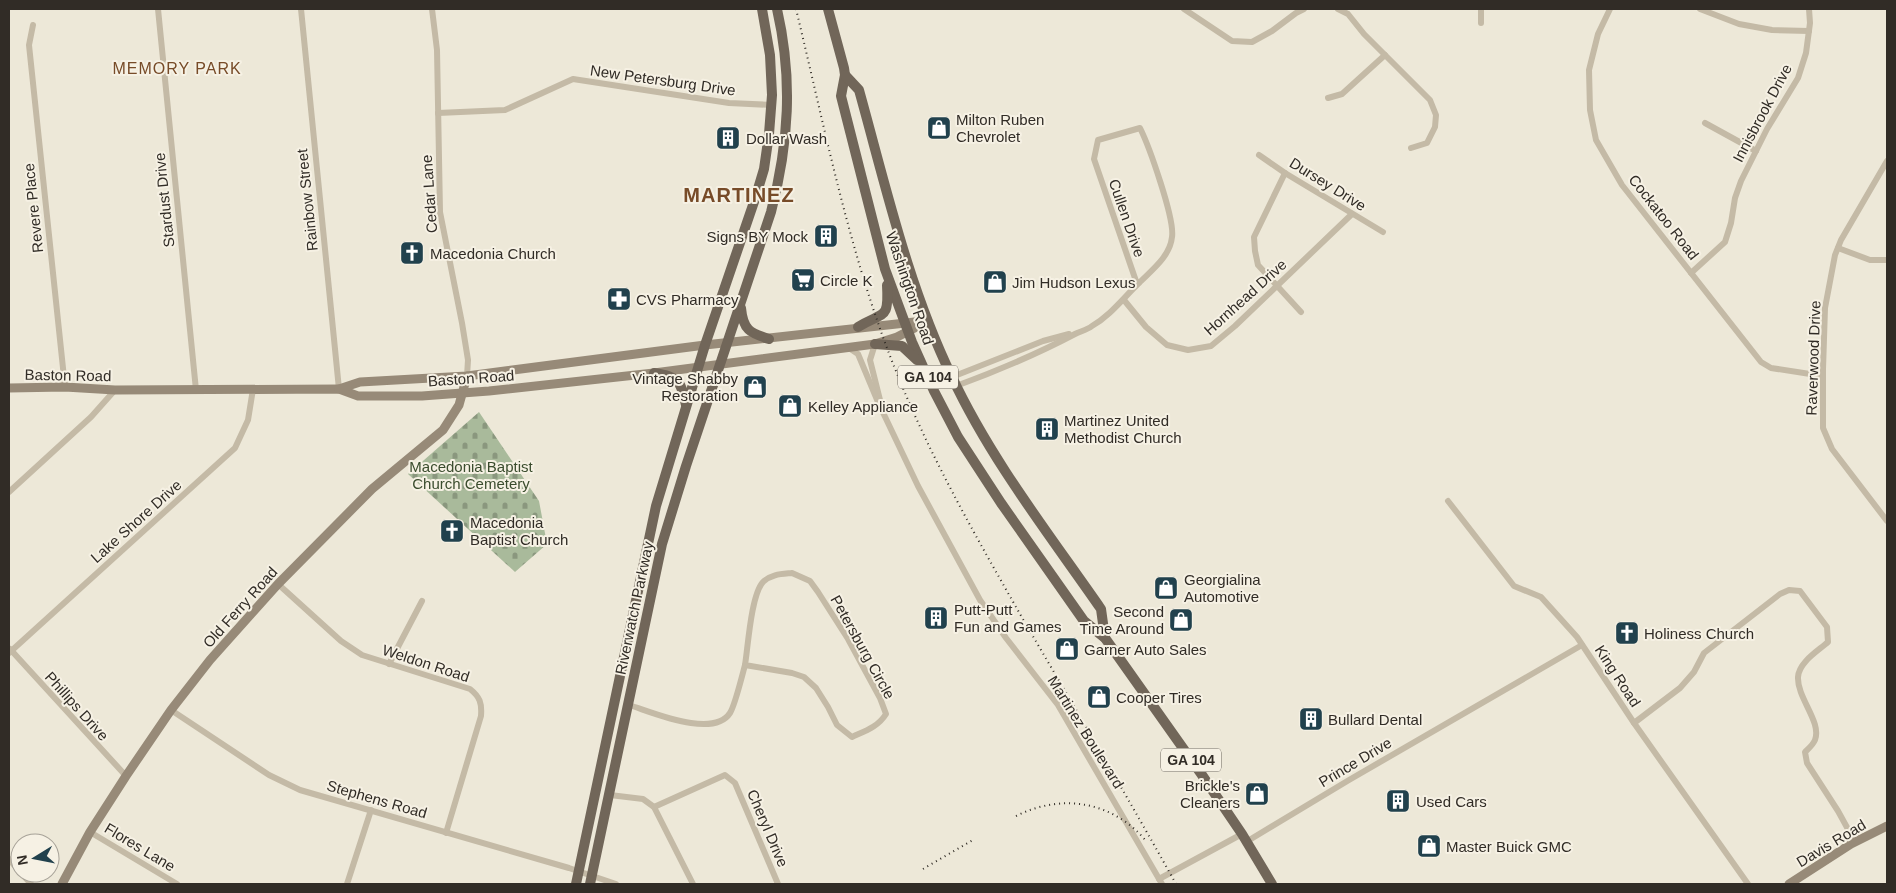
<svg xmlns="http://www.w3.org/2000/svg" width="1896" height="893" viewBox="0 0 1896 893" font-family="Arial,sans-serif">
<defs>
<pattern id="cemetery-stones" width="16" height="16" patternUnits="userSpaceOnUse" patternTransform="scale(1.25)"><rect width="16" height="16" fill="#a9ba9b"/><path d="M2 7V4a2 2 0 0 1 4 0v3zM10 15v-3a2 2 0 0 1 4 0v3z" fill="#8a977e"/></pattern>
</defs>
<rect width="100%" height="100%" fill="#ede8d8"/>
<!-- cemetery -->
<path fill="url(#cemetery-stones)" d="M479,412L539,501L547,544L515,572L408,474Z"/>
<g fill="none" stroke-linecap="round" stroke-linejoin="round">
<!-- street -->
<g stroke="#c4baa6" stroke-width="6">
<path d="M158,9L196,390"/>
<path d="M301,9L339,389"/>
<path d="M432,9L437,50L440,212L462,323L468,360L467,376"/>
<path d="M1184,9L1232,41L1252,42L1272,31L1296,13L1304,9"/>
<path d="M1338,9L1348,14L1364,34L1430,100L1436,115L1435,127L1427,143L1411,148"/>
<path d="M1481,9V23"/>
<path d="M1610,9L1598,34L1589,70L1590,110L1596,140L1622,185L1761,362L1771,368L1823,376"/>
<path d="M1700,9L1739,24L1772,30L1809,31"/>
<path d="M33,25L29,45L65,387"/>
<path d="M1328,98L1342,94L1385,55"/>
<path d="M438,113L505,110L573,79L729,103L772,105"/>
<path d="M1705,123L1756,151"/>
<path d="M1259,155L1285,173L1383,232"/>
<path d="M1887,161L1841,240L1835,255L1825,308L1823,369V428L1832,449L1887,521"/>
<path d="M1285,173L1254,237L1255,251L1258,265L1301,312"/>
<path d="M1838,248L1870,260H1887"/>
<path d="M1691,273L1725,242L1731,223L1735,198L1741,181L1767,129L1798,78L1806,53L1810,23L1809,9"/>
<path d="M1124,300L1146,327L1167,345L1188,350L1211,346L1235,326L1352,214"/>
<path d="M875,344L870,360L881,404"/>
<path d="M849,348L858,354L878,402L918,486L980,600L1006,638L1058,705L1162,884"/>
<path d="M952,377L1043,341L1069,334"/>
<path d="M956,386C997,371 1037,354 1075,334C1081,331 1087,330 1092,326C1111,315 1124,297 1140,282C1153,269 1170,256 1172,237C1175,219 1149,146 1140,128L1098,140L1094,159L1137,284"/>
<path d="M9,492L91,417L115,390"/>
<path d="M1448,501L1514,586L1541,597L1577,637L1634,723L1748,884"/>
<path d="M792,573L810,581L818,592L848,639L880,698L886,714C878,727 865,731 852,737L837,725L828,707L816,688L804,677L792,673L745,665C748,647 751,595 763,582C771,574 782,574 792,573Z"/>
<path d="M278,584L341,641L362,655L470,689C480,697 482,703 481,716L446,833"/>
<path d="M10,649L126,776"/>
<path d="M9,653L235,448L248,420L253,389"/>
<path d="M389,664L422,601"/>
<path d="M629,705C652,712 713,739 730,713C735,705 742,676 745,665"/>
<path d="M171,710L269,775L300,790L569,868L616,884"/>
<path d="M1634,723L1680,688L1694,672L1704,653L1780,594L1789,590L1800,591L1827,627L1828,642C1818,651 1799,662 1798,677C1797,698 1822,722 1815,740C1813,745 1808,749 1805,752L1807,763L1838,811L1855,842"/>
<path d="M610,795L643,799L654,807L693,884"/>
<path d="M654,807L725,775L735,783L778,884"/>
<path d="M90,832L177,884"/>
<path d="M1246,842L1349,780L1582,645"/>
<path d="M9,859L20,872"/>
<path d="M21,873L31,884"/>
<path d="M1159,879L1242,834"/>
<path d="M347,884L371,810"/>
</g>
<!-- secondary -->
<g stroke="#978a78" stroke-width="9">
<path d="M9,388L65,387L115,390L339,389L358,396H422L489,391L654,373L875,344L897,337L928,321"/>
<path d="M339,389L360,382L467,376L705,345L924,321"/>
<path d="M62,884L90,832L126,776L171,710L210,660L278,584L372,489L443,430L459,405L467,376"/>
<path d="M1789,884L1851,844L1887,826"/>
</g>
<!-- primary -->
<g stroke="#716659" stroke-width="10">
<path d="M828,9L844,68L845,75L841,96L885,269L912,342L934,391L958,437L1001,503L1084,621L1105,638L1202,775L1242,834L1272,884"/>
<path d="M845,75L859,90C886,187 908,286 952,377C991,460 1049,534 1101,609L1105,638"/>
<path d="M741,308C743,330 750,333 769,339"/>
<path d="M858,327C884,311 889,321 887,285"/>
<path d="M875,344L902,346L917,360"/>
<path d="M654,373C679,377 681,381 686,405"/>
<path d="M576,884L656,506L705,345L755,199L764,169L769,134L772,95L770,55L762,9"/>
<path d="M590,884L662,544L686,466L771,212C789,143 793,79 777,9"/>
</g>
<!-- rail -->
<g stroke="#312c26" stroke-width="2" stroke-dasharray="1 4" stroke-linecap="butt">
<path d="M796,9C826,133 851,263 900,381C934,464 979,542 1024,621C1075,708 1127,796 1176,884"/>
<path d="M1016,816C1062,793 1113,801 1147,842"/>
<path d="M923,869L973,840"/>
</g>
</g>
<!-- icons -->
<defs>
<symbol id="shop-square" viewBox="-11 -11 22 22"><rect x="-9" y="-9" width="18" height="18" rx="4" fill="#21414d" stroke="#f6f1e4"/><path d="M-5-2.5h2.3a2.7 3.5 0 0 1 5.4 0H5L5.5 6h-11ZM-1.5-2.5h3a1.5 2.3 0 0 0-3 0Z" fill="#fff"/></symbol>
<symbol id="building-square" viewBox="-11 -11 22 22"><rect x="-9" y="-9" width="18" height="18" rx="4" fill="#21414d" stroke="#f6f1e4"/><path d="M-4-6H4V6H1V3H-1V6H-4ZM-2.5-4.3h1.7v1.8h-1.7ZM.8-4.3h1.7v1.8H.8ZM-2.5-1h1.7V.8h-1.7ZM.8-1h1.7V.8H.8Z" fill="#fff"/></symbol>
<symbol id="church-square" viewBox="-11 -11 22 22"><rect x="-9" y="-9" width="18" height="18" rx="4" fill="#21414d" stroke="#f6f1e4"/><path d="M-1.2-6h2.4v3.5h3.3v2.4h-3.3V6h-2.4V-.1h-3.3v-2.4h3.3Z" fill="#fff"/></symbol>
<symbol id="supermarket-square" viewBox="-11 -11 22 22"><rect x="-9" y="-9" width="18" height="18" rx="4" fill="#21414d" stroke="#f6f1e4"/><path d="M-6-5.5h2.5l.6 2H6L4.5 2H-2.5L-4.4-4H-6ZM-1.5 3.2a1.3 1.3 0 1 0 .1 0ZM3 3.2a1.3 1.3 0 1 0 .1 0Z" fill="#fff"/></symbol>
<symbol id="pharmacy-square" viewBox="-11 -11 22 22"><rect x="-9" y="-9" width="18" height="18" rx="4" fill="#21414d" stroke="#f6f1e4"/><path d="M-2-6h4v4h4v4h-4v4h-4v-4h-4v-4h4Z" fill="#fff"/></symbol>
</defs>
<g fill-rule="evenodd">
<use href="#shop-square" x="925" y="114" width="28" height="28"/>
<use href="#building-square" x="714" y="124" width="28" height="28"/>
<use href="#building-square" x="812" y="222" width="28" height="28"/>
<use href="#church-square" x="398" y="239" width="28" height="28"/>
<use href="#supermarket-square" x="789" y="266" width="28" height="28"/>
<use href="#shop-square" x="981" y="268" width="28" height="28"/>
<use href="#pharmacy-square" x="605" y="285" width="28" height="28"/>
<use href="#shop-square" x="741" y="373" width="28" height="28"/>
<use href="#shop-square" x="776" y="392" width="28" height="28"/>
<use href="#building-square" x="1033" y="415" width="28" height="28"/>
<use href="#church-square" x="438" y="517" width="28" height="28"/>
<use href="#shop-square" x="1152" y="574" width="28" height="28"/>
<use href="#building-square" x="922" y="604" width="28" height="28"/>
<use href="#shop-square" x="1167" y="606" width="28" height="28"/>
<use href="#church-square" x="1613" y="619" width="28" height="28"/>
<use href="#shop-square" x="1053" y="635" width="28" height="28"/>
<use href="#shop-square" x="1085" y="683" width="28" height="28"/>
<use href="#building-square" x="1297" y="705" width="28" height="28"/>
<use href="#shop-square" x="1243" y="780" width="28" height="28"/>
<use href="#building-square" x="1384" y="787" width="28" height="28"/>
<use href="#shop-square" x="1415" y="832" width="28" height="28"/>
</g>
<g text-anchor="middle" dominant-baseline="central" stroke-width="4" stroke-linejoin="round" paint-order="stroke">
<!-- shield labels -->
<g fill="#f6f1e4" stroke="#6c675f" stroke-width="1">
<rect x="898" y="365.5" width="60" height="23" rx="4"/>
<rect x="1161" y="748.5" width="60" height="23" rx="4"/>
</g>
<g font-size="14" font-weight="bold" fill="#312c26">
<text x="928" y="377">GA 104</text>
<text x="1191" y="760">GA 104</text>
</g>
<!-- street labels -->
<g font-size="15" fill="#312c26" stroke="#f6f1e4">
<text transform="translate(663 80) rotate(8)">New Petersburg Drive</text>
<text transform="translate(1762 113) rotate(-62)">Innisbrook Drive</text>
<text transform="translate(1328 184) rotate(32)">Dursey Drive</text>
<text transform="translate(429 194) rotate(-94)">Cedar Lane</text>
<text transform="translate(164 200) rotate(-96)">Stardust Drive</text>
<text transform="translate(307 200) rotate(-96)">Rainbow Street</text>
<text transform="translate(33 208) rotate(-96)">Revere Place</text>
<text transform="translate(1664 217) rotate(52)">Cockatoo Road</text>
<text transform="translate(1127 218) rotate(71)">Cullen Drive</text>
<text transform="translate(910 288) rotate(71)">Washington Road</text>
<text transform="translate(1245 297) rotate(-42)">Hornhead Drive</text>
<text transform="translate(1813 358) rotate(-88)">Raverwood Drive</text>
<text transform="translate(68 375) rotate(1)">Baston Road</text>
<text transform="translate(471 378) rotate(-4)">Baston Road</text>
<text transform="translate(136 521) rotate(-42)">Lake Shore Drive</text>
<text transform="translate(240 607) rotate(-48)">Old Ferry Road</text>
<text transform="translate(634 608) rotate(-78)">Riverwatch Parkway</text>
<text transform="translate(863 647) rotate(61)">Petersburg Circle</text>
<text transform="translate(426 663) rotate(18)">Weldon Road</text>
<text transform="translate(1618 676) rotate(57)">King Road</text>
<text transform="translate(77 706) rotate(48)">Phillips Drive</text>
<text transform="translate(1086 732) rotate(58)">Martinez Boulevard</text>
<text transform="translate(1355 762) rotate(-31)">Prince Drive</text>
<text transform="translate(377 799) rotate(16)">Stephens Road</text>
<text transform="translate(768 828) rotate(67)">Cheryl Drive</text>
<text transform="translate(1831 843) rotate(-31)">Davis Road</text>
<text transform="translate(140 847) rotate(31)">Flores Lane</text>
</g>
<!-- poi labels -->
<g font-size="15" fill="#312c26" stroke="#f6f1e4" text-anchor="start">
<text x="956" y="119">Milton Ruben<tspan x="956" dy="17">Chevrolet</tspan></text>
<text x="746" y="138">Dollar Wash</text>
<text x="808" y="236" text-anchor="end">Signs BY Mock</text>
<text x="430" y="253">Macedonia Church</text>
<text x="820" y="280">Circle K</text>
<text x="1012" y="282">Jim Hudson Lexus</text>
<text x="636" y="299">CVS Pharmacy</text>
<text x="738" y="378" text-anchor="end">Vintage Shabby<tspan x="738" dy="17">Restoration</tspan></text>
<text x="808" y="406">Kelley Appliance</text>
<text x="1064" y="420">Martinez United<tspan x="1064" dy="17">Methodist Church</tspan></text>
<text x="470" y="522">Macedonia<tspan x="470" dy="17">Baptist Church</tspan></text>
<text x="1184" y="579">Georgialina<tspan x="1184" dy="17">Automotive</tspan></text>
<text x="954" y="609">Putt-Putt<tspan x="954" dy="17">Fun and Games</tspan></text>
<text x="1164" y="611" text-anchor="end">Second<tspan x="1164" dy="17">Time Around</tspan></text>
<text x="1644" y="633">Holiness Church</text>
<text x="1084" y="649">Garner Auto Sales</text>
<text x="1116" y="697">Cooper Tires</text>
<text x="1328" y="719">Bullard Dental</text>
<text x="1240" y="785" text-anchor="end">Brickle's<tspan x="1240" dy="17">Cleaners</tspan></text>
<text x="1416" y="801">Used Cars</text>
<text x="1446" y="846">Master Buick GMC</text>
</g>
<!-- park labels -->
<g font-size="15" fill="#3a4c2d" stroke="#f6f1e4">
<text x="471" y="466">Macedonia Baptist<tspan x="471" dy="17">Church Cemetery</tspan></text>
</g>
<!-- neighbourhood labels -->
<g font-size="16" letter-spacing="1" fill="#774b28" stroke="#f6f1e4">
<text x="177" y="68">MEMORY PARK</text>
</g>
<!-- district labels -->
<g font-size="20" font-weight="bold" letter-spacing="1" fill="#774b28" stroke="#f6f1e4">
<text x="739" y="195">MARTINEZ</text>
</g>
</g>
<!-- border -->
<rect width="1896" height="893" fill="none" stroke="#312c26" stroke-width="20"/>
<!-- north arrow -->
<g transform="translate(35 858) rotate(260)"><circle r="24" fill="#f6f1e4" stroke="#a7a298"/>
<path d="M0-4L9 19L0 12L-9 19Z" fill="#21414d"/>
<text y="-8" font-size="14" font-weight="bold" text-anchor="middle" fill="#312c26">N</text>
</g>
</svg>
